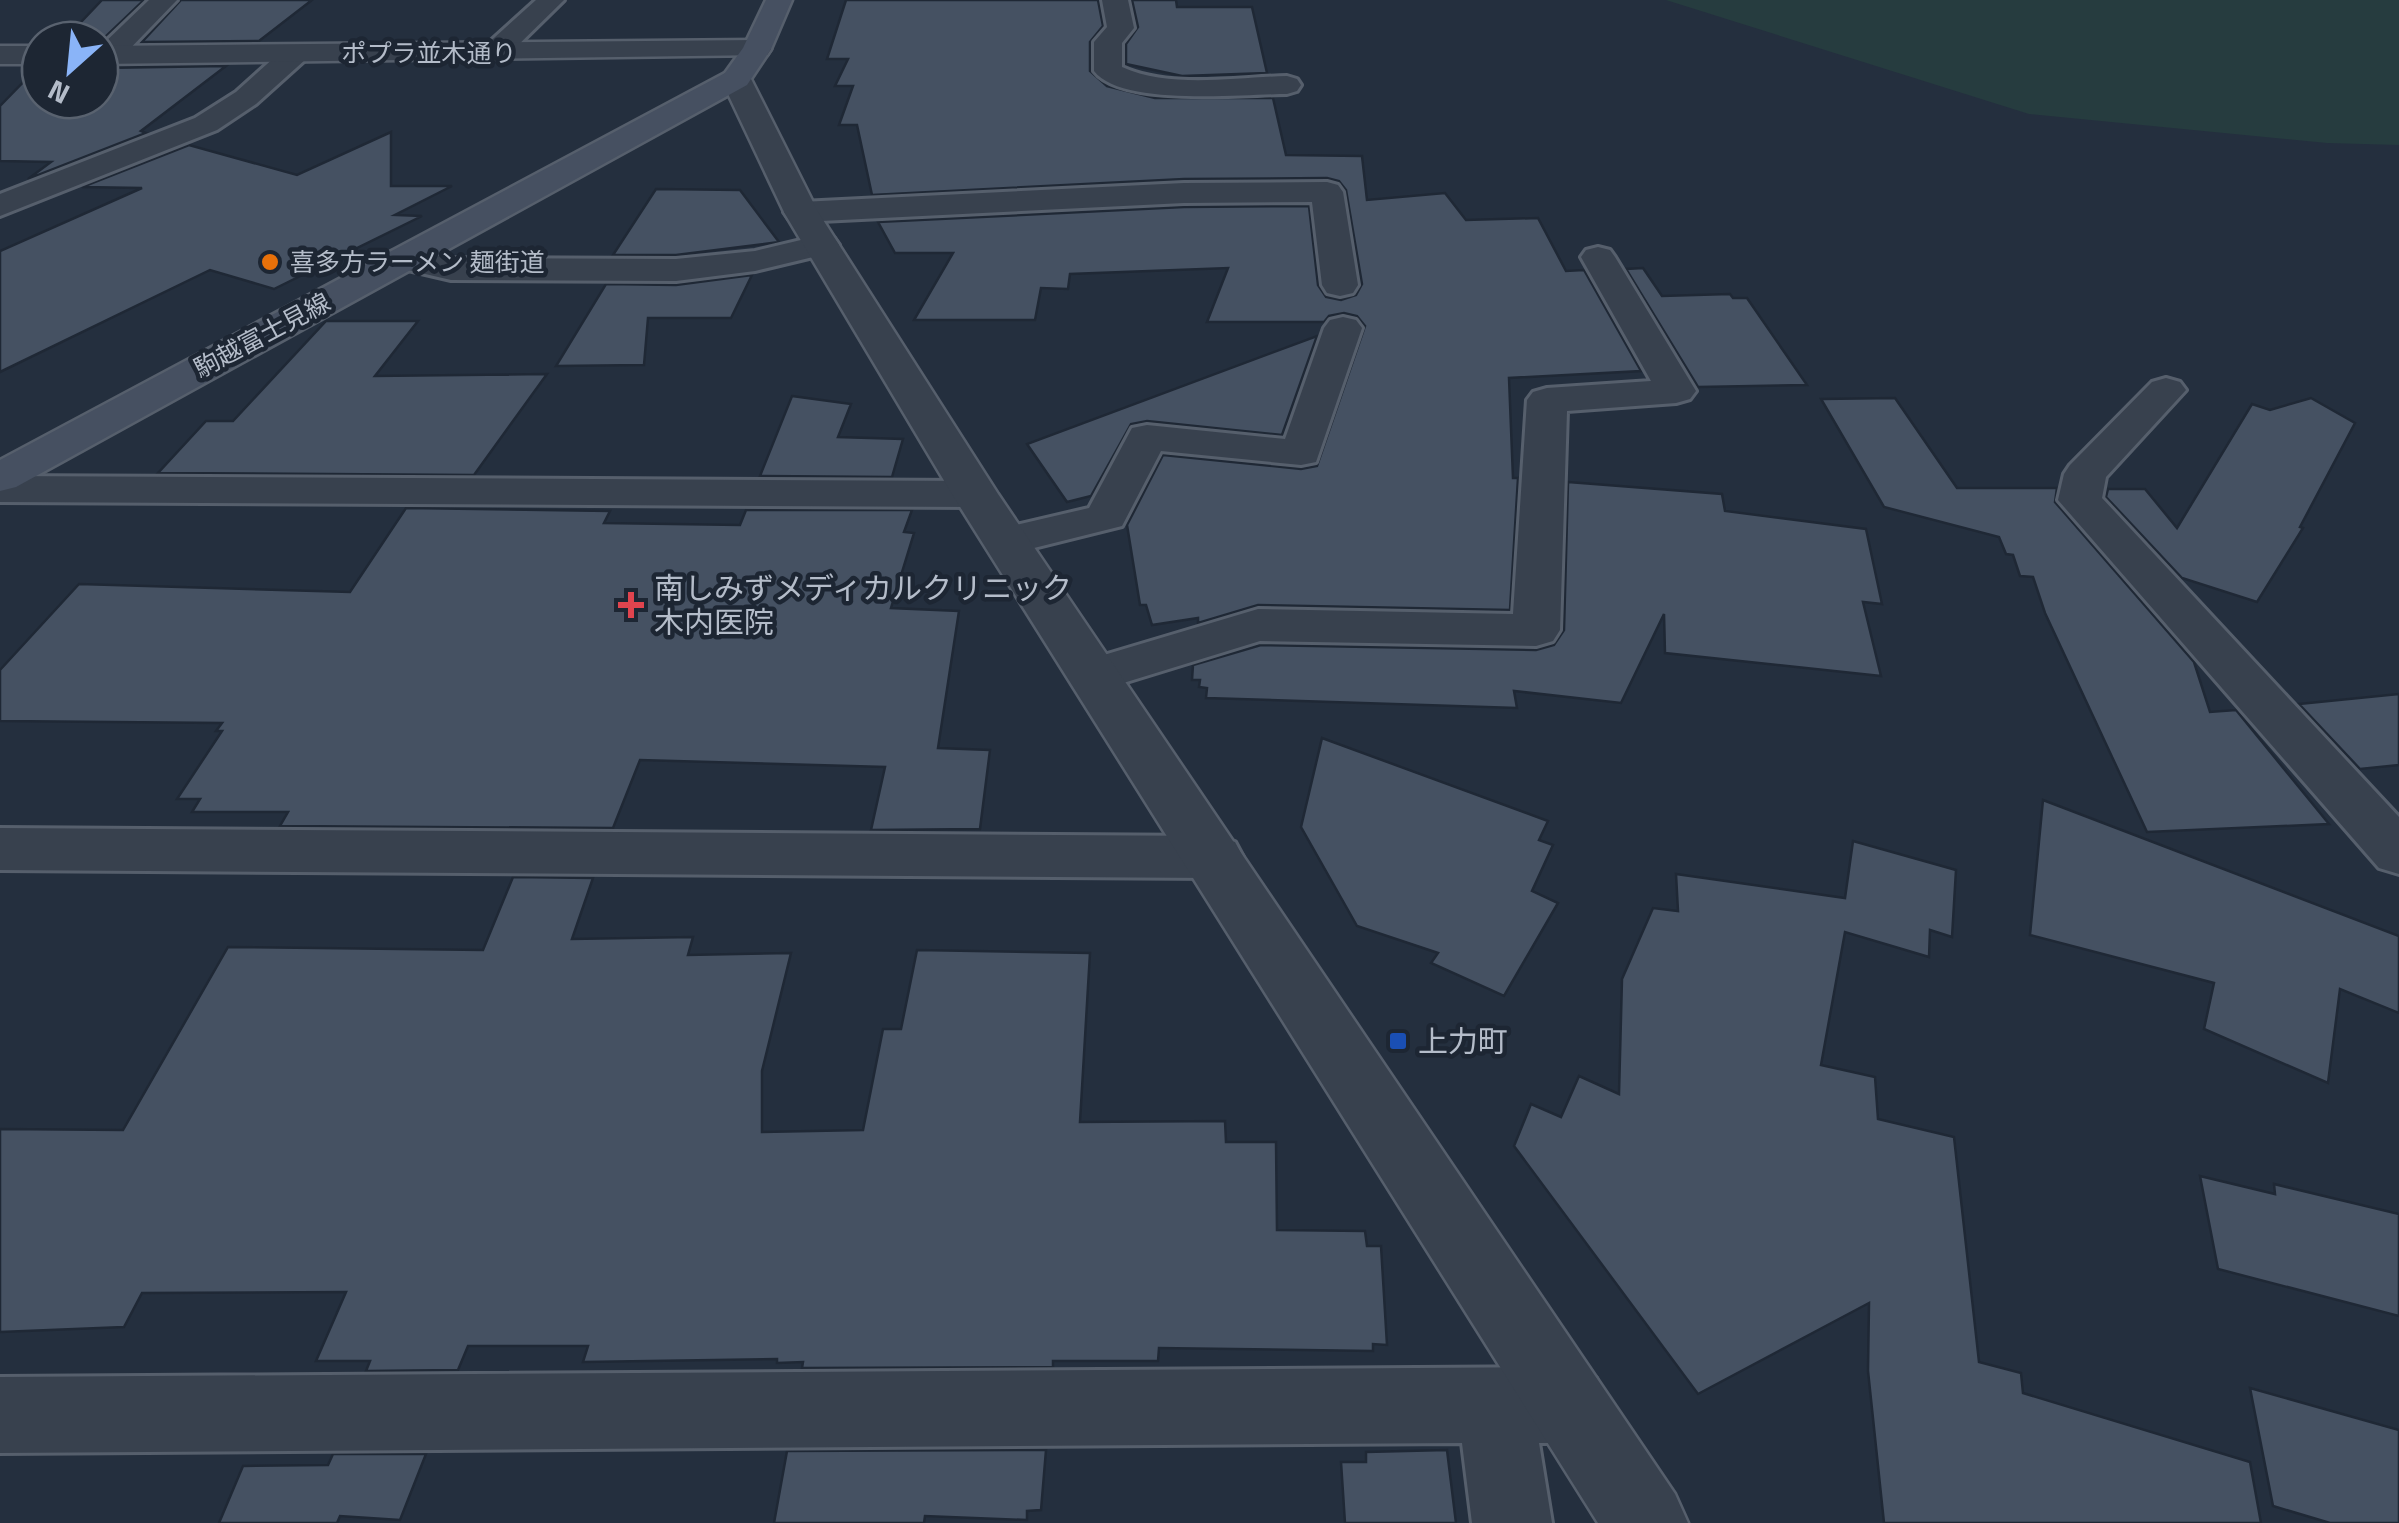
<svg xmlns="http://www.w3.org/2000/svg" width="2399" height="1523" viewBox="0 0 2399 1523" font-family="'Titillium Web','Noto Sans JP',sans-serif">
<rect width="100%" height="100%" fill="#242f3e"/>
<!-- green -->
<path fill="#263c3f" d="M1666,0H2399V145L2327,143L2029,114Z"/>
<!-- building -->
<g fill="#455162" stroke="#1f2835" stroke-width="2.5">
<path d="M102,0H144L100,42L64,40Z"/>
<path d="M181,0H312L259,41L142,42Z"/>
<path d="M846,0H1098L1103,26L1090,42V71L1107,86L1155,98H1273L1286,155L1362,156L1367,200L1445,193L1466,220L1538,218L1566,271L1584,270L1641,371L1509,378L1513,478H1518L1510,610L1258,605L1198,623V618L1152,625L1146,605H1140L1127,525L1163,455L1301,469L1317,466L1365,326L1357,316L1344,313L1329,316L1324,322H1207L1228,268L1070,274L1068,289L1041,288L1035,320H914L953,253H895L878,222L1184,207L1309,206L1318,285L1326,297L1341,300L1356,295L1362,284L1346,190L1339,181L1327,178L1184,179L872,195L857,125H839L853,86H835L848,59H827Z"/>
<path d="M1132,0H1176L1177,7H1252L1267,73L1182,76L1126,64V44L1138,27Z"/>
<path d="M226,66L141,131L146,133L28,179L51,162L0,161V106L37,68H40V100H100V68Z"/>
<path d="M391,132V186H452L395,215L422,216L274,289L210,270L0,372V251L142,188L82,187L189,145L297,175Z"/>
<path d="M656,189L740,190L779,242L676,255H613Z"/>
<path d="M1643,268L1662,296L1730,294L1733,298H1747L1807,385L1698,387L1626,269Z"/>
<path d="M752,275L731,318H648L644,365L556,366L606,284L676,285Z"/>
<path d="M326,321H418L375,376L547,374L474,475L158,473L206,421H233Z"/>
<path d="M1317,336L1282,435L1147,421L1131,424L1091,496L1067,502L1027,444Z"/>
<path d="M792,396L851,404L838,437L903,439L892,477L760,476Z"/>
<path d="M1895,398L1957,488H2057L2055,502L2194,662L2210,712L2236,710L2329,824L2147,832L2045,613L2033,577L2020,576L2013,555L2006,554L1999,537L1884,507L1821,399Z"/>
<path d="M2311,398L2355,423L2300,527L2303,528L2257,602L2182,578L2106,497L2108,489H2145L2177,528L2252,404L2270,410Z"/>
<path d="M1568,482L1722,494L1725,511L1866,529L1882,604L1863,602L1881,676L1665,653L1664,614L1621,703L1514,691L1517,708L1206,698L1207,688L1199,687L1200,680H1192L1193,665L1261,645L1536,650L1554,645L1564,630Z"/>
<path d="M406,508L610,511L604,523L740,525L746,510H912L904,532L914,533L891,608L959,611L938,748L990,750L980,829L871,830L885,767L640,760L613,828L280,826L288,812H192L200,799H177L222,731H216L222,723L0,721V670L79,584L350,592Z"/>
<path d="M2399,694V765L2360,769L2299,704Z"/>
<path d="M1322,738L1548,821L1539,840L1553,845L1532,891L1558,903L1504,996L1431,963L1438,953L1357,926L1301,827Z"/>
<path d="M2043,800L2399,936V1013L2340,989L2328,1083L2204,1029L2214,983L2030,935Z"/>
<path d="M1853,841L1956,870L1952,937L1930,930L1929,957L1845,932L1821,1065L1875,1077L1878,1119L1954,1137L1979,1362L2021,1373L2023,1393L2250,1462L2261,1523H1884L1868,1371L1869,1303L1698,1394L1514,1146L1531,1104L1561,1117L1579,1076L1619,1094L1622,979L1653,908L1678,911L1676,874L1845,898Z"/>
<path d="M513,877L593,878L572,939L693,937L688,955L791,953L762,1071V1132L863,1130L883,1029H901L917,950L1090,953L1080,1122L1225,1121L1226,1142H1276L1277,1230L1365,1231L1367,1246H1381L1387,1345L1373,1344V1351L1159,1348L1158,1361H1053V1367L802,1368L803,1362L777,1363V1359L583,1362L588,1346H468L458,1370L366,1371L370,1361H316L346,1292L142,1293L124,1327L0,1332V1129L123,1130L228,947L483,950Z"/>
<path d="M2200,1176L2275,1194L2274,1184L2399,1214V1316L2218,1269Z"/>
<path d="M2250,1388L2399,1430V1523H2330L2273,1506Z"/>
<path d="M1046,1450L1041,1510L1027,1511V1520L925,1516L924,1523H774L787,1451Z"/>
<path d="M1447,1450L1456,1523H1345L1341,1462H1366V1452Z"/>
<path d="M333,1454H426L400,1520L340,1516L337,1523H219L243,1466L328,1465Z"/>
</g>
<g fill="none" stroke-linecap="round" stroke-linejoin="round">
<defs>
<g id="minor">
<path d="M149,0H177L119,60H100V47Z"/>
<path d="M536,0H564L504,59H484L480,53L484,47Z"/>
<path d="M1102,0H1128L1134,28L1122,43V67C1170,89 1236,77 1287,76L1297,79L1301,85L1297,91L1287,94C1244,94 1121,107 1094,71V42L1107,27Z"/>
<path d="M296,45L310,53L306,59L256,104L217,130L0,216V194L195,118L236,92L286,47Z"/>
<path d="M1327,182L1338,185L1343,192L1358,285L1353,293L1340,296L1327,293L1322,285L1312,202L1184,203L801,222L789,219L784,212L789,205L801,202L1184,183Z"/>
<path d="M822,235L834,238L839,245L834,252L755,271L676,281L451,280L391,266L386,259L391,252L403,249L451,258L676,259L755,251Z"/>
<path d="M1598,247L1610,250L1615,257L1696,391L1690,399L1676,403L1567,411L1560,630L1553,641L1536,646L1260,641L1094,692L1077,687L1069,675L1077,663L1258,609L1513,614L1527,400L1533,392L1547,388L1651,381L1581,257L1586,250Z"/>
<path d="M1343,317L1356,320L1362,328L1316,462L1301,465L1161,451L1122,526L1006,555L990,551L984,541L990,531L1089,508L1132,428L1147,425L1285,439L1324,328L1330,320Z"/>
<path d="M2166,378L2180,382L2186,390L2106,477L2102,498L2399,817V874L2379,868L2058,500L2064,474L2070,465L2152,382Z"/>
<path d="M0,476L975,481L990,485L997,494L990,503L975,507L0,502Z"/>
<path d="M0,828L1215,836L1235,842L1243,857L1235,872L1215,878L0,870Z"/>
<path d="M1569,1367L1596,1378L1607,1405L1596,1432L1569,1443H1539L1552,1523H1472L1462,1443L0,1453V1377Z"/>
</g>
<g id="tertiary">
<path d="M757,40L767,43L771,49L767,55L100,64V46Z"/>
<rect x="0" y="46" width="40" height="18"/>
<path d="M736,70L747,73L751,79L818,212L998,494L1675,1494L1688,1523H1598L952,494L784,212L721,79L725,73Z"/>
</g>
<path id="secondary" d="M766,0H792L771,49L747,85L16,487L0,491V460L725,73L743,48Z"/>
</defs>
<!-- minor casing -->
<use href="#minor" stroke="#565f6c" stroke-width="6"/>
<!-- tertiary casing -->
<use href="#tertiary" stroke="#565f6c" stroke-width="5"/>
<!-- secondary casing -->
<use href="#secondary" stroke="#565f6c" stroke-width="5"/>
<!-- minor -->
<use href="#minor" fill="#38414e" fill-rule="evenodd"/>
<!-- tertiary -->
<use href="#tertiary" fill="#38414e" fill-rule="evenodd"/>
<!-- secondary -->
<use href="#secondary" fill="#465061" fill-rule="evenodd"/>
</g>
<!-- markers -->
<circle fill="#e8710a" stroke="#1d2633" stroke-width="4" cx="270" cy="262" r="10"/>
<path fill="#e0444e" stroke="#1d2633" stroke-width="4" d="M626 590h10v10h10v10h-10v10h-10v-10h-10v-10h10z"/>
<rect fill="#1a4fb4" stroke="#1d2633" stroke-width="4" x="1388" y="1031" width="20" height="20" rx="5"/>
<g text-anchor="middle" dominant-baseline="central" stroke-width="9" stroke-linejoin="round" paint-order="stroke">
<!-- far-street labels -->
<g font-size="25" fill="#b4bcc9" stroke="#1d2633">
<text x="429" y="53">ポプラ並木通り</text>
<text transform="translate(262 335) rotate(-28)">駒越富士見線</text>
</g>
<!-- far-poi labels -->
<g font-size="25" fill="#b4bcc9" stroke="#1d2633" text-anchor="start">
<text x="290" y="262">喜多方ラーメン 麺街道</text>
</g>
<!-- poi labels -->
<g font-size="30" fill="#b4bcc9" stroke="#1d2633" text-anchor="start">
<text x="654" y="588">南しみずメディカルクリニック<tspan x="654" dy="34">木内医院</tspan></text>
<text x="1418" y="1041">上力町</text>
</g>
</g>
<!-- north arrow -->
<g transform="translate(70 70) rotate(207)"><circle r="48" fill="#1d2633" stroke="#59626f" stroke-width="2.5"/>
<path d="M0-8L18 38L0 25L-18 38Z" fill="#8ab4f8"/>
<text y="-15" font-size="28" font-weight="bold" text-anchor="middle" fill="#b4bcc9">N</text>
</g>
</svg>
